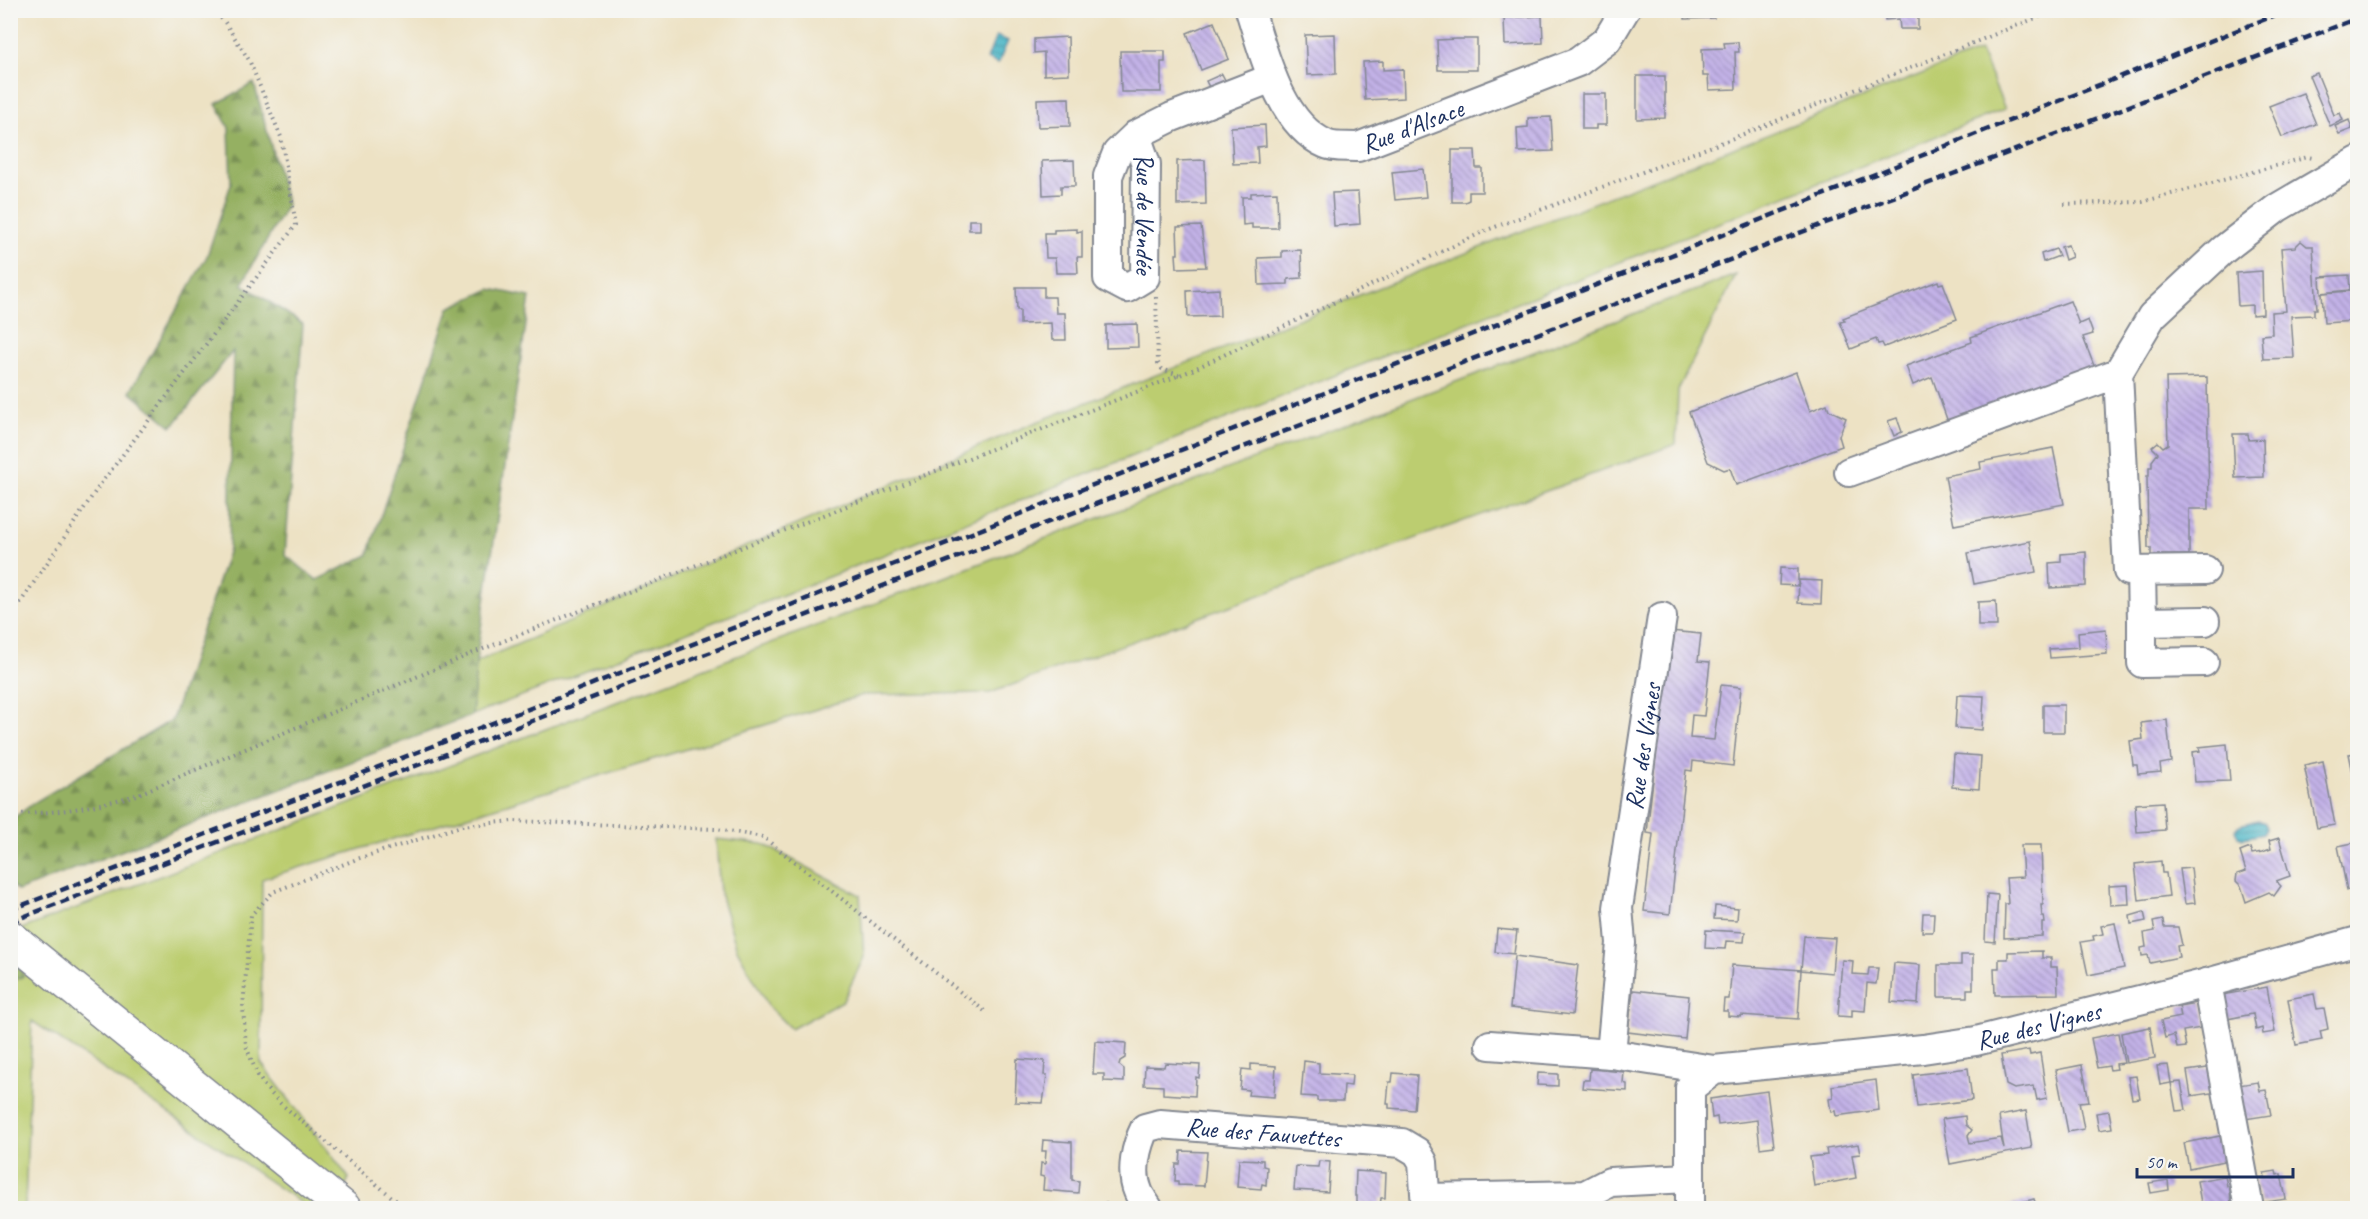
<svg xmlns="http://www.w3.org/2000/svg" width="2368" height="1219" viewBox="0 0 2368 1219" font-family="Caveat,sans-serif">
<defs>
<pattern id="forest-firs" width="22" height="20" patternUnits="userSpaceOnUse" patternTransform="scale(1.5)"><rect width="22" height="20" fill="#95b062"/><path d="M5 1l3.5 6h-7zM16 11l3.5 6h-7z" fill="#799054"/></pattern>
<pattern id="water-rules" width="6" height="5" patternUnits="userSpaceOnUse" patternTransform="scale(1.5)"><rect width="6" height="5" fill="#4ab6c6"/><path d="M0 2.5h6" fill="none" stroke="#3d94a4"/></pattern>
<pattern id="building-back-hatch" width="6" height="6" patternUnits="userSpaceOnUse" patternTransform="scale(1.5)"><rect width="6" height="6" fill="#c3b2e7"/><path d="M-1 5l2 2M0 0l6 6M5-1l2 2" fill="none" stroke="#9e91be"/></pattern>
</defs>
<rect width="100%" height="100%" fill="#f6f6f2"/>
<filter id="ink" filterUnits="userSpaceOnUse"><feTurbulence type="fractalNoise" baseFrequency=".0167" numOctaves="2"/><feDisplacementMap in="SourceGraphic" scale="12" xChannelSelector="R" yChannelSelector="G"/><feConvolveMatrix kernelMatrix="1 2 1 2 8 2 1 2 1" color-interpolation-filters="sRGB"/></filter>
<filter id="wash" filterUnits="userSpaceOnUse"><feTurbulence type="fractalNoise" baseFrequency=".008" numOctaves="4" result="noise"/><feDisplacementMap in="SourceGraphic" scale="24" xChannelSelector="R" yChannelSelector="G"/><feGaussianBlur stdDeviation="1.35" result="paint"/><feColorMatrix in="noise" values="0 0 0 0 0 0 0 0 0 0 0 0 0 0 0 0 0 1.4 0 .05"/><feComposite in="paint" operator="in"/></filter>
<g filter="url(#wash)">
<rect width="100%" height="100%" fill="#ede2c4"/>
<!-- green -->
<g fill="#bccd6f" stroke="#6c7e66" stroke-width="1.5">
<path d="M1980,51L2005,109L768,601L472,715L476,662L1029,425Z"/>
<path d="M1736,275L1678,390L1676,444L990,693L863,695L262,879L261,1063L349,1178L335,1208H309L32,1021L25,1208H11V982L23,976L11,933Z"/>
<path d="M716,839L763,844L860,895L864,957L843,1001L791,1029L769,1007L737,949L720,893Z"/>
</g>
<!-- forest -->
<g fill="url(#forest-firs)" stroke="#587060" stroke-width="1.5">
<path d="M254,83L287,205L242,284L303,324L285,555L317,580L368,555L449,308L490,289L530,297L476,662L472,715L18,891L11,885V820L35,802L172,720L229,549L233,351L172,427L130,392L207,256L231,184L229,128L216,104Z"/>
<path d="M11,956L17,960L23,976L11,982Z"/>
</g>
<!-- water -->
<g fill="url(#water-rules)" stroke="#327292" stroke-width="1.5">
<path d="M996,36L1008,41L998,64L987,59Z"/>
<path d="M2258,820L2265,823L2266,829L2263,834L2243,838L2238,836L2236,830L2240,825Z"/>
</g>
<g id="blocks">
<!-- building -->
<g fill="url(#building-back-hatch)">
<path d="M1685,10H1714V18L1685,19Z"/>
<path d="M1885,10H1922L1923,15L1918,16V29H1900L1899,19L1885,20Z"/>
<path d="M1542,16L1543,43L1505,45L1504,18Z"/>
<path d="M1214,22L1229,59L1201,70L1187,33Z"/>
<path d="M1335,34L1336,74L1307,75L1305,35Z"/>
<path d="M1068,37L1069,74L1044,75V52L1034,53V39Z"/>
<path d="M1457,39H1477V70H1438L1437,40Z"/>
<path d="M1738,42L1739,52H1735L1736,89L1709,90L1708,76H1703L1702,49L1725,48L1724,43Z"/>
<path d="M1120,51H1165V62H1161V92H1121Z"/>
<path d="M1383,61V70L1403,69L1404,98L1365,100L1363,62Z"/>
<path d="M2317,73L2334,115L2340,113L2343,120L2330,126L2309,76Z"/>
<path d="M1222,74L1226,82L1210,89L1206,81Z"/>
<path d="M1637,76H1665V118L1637,119Z"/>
<path d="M2303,93L2316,124L2282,137L2269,106Z"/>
<path d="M1582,94H1606V125H1596V129H1582Z"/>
<path d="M1069,98L1070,126L1038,127L1037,99Z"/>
<path d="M1551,117L1553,151L1518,152L1517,128L1528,127V118Z"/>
<path d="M2349,120L2352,129L2339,134L2335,126Z"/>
<path d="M1265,125L1266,146L1257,147L1258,163L1233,164L1231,127Z"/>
<path d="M1452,150H1475L1476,168H1482V192H1469V200L1465,202H1452Z"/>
<path d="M1074,160L1075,186H1061V194L1043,195L1042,161Z"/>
<path d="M1205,160L1206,204L1177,205V161Z"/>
<path d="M1423,169L1426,197L1395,200L1392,172Z"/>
<path d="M1277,192L1278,228H1252V224L1243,225L1242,197H1251V193Z"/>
<path d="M1358,192L1360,224L1334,226L1332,193Z"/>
<rect x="969" y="220" width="11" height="10"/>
<path d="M1201,226L1206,267L1177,268L1176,254H1178L1177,227Z"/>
<path d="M1077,229V232L1082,231V257H1077L1078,273H1056L1055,258H1046L1045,233H1054V230Z"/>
<path d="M2301,241L2307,246H2313L2317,309H2314V315L2291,316L2294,358L2263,359L2261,335L2272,334L2271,312L2286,311L2281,248L2295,247Z"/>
<path d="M2068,245L2072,257L2065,260L2061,247Z"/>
<path d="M2056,249L2059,256L2043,262L2041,254Z"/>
<path d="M1301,250L1302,278L1288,279V284L1259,285L1258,258L1282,257V251Z"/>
<path d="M2262,271L2263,314L2252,315V305L2238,306L2236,273Z"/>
<path d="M2349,275L2350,290L2321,293L2320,277Z"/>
<path d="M1938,281L1939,284L1943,283L1957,319L1884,347L1882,343L1878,344L1876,339L1851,349L1840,322L1845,321L1843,318Z"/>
<path d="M1016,287H1044V297H1055L1056,313H1065L1066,340H1052L1051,323L1020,324V310H1017Z"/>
<path d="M1219,289L1220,316L1188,317L1187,291Z"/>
<path d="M2352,291L2354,321L2324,323L2322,293Z"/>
<path d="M2070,301L2079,324L2088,320L2093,334L2083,337L2096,371L1949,425L1932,377L1913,385L1906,366L1972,342L1971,337Z"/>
<path d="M1137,324L1138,347L1106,348V325Z"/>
<path d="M1796,372L1810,411L1827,404L1829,410L1846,418L1839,436L1842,446L1736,485L1730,468L1724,470L1708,462L1689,412Z"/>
<path d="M2207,377L2209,509H2189V555H2151V548H2148L2147,476H2149V467H2152V461L2158,453L2152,447L2158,442L2163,447L2168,444L2166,378Z"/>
<path d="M1897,418L1902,432L1894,436L1888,421Z"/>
<path d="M2233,434H2248L2249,440L2263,439L2264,477L2235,478Z"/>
<path d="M2053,448L2064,504L1954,525L1945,476L1981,469L1980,462Z"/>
<path d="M2030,541L2036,572L1974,584L1968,553Z"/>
<path d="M2086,552V586L2050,588L2049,563L2061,562V554Z"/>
<path d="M1780,568L1798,569V586L1779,585Z"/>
<path d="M1799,580L1822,581L1821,604L1798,603Z"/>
<path d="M1996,601L1997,626H1978V602Z"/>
<path d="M2106,629L2107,654L2050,658L2049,649L2079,647L2078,632Z"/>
<path d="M1670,631L1701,634L1698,661L1710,662L1704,716L1692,715L1690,738L1714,740L1721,685L1741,687L1733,766L1693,761L1692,771L1686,770L1670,914L1644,911L1653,834L1647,833Z"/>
<path d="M1957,695L1984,696L1982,730L1955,728Z"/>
<rect x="2043" y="705" width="21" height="27"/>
<path d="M2167,720L2171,762L2160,764L2161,772L2138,774L2137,765H2133L2130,741L2143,739L2141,723Z"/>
<path d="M2227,744L2230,781L2195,782L2192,752L2200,751L2199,747Z"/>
<path d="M2358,753V781L2355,782L2349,754Z"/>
<path d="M1954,754L1981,756L1979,789L1952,787Z"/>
<path d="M2323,761L2335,825L2317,828L2304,765Z"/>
<path d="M2163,802L2165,830L2137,832L2135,804Z"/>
<path d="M2279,838L2290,876L2276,881L2281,886L2274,896L2269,892L2246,902L2241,886L2236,881L2237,874L2246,871L2240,852L2250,848L2252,854L2262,852L2271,849L2269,841Z"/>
<path d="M2358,842V888L2347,890L2338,846Z"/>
<path d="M2021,845H2041L2043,905H2041L2042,916H2044L2045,923H2042V936L2004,938L2005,904H2008L2006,878L2023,877Z"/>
<path d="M2161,861L2162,873H2166L2169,896L2139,900L2135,864Z"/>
<path d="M2191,868L2195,903L2185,904L2180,869Z"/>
<path d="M2128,885L2129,904L2110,905L2109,886Z"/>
<path d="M1987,894L1998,895L1995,942L1985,941Z"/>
<path d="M1715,906L1738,908L1737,920L1714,919Z"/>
<path d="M2144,912L2146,921L2131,924L2130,916Z"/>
<path d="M1923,913H1934L1933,932H1922Z"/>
<path d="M2163,920L2164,927H2178L2182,945L2177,946L2179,957L2150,963L2148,955L2142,956L2141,948L2146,947L2144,933L2155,931L2153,922Z"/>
<path d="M2115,923L2124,968L2088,975L2081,942L2094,940L2093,936L2103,934L2101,926Z"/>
<path d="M1497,929L1517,931L1514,954L1495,952Z"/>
<path d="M1706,930L1745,932L1744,942L1726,941L1725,949L1705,948Z"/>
<path d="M1804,936L1835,938L1832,973L1801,970Z"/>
<path d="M2042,951V958H2051V967H2057L2058,994L1995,995L1994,968H1999V959H2008V952Z"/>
<path d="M1961,955H1973V989H1967V997H1938V965H1961Z"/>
<path d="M1515,956L1578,965L1572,1015L1510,1008Z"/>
<path d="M1842,960L1853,961L1852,974L1868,975L1869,968H1878L1876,984L1867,983L1865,1011L1852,1010V1017L1838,1016Z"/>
<path d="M1894,963L1920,965L1918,1004L1891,1002Z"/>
<path d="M1732,965L1801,970L1798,1019L1741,1015V1017L1728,1016V1011H1723L1724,999H1729Z"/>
<path d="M2267,987L2275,1032L2263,1034L2262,1028L2256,1030L2253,1014L2227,1019L2222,995Z"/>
<path d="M1633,990L1689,996L1685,1039L1628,1032Z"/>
<path d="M2314,994L2317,1009L2324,1008L2328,1029L2320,1031L2322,1040L2296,1045L2288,999Z"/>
<path d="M2202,1002L2207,1027L2183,1031L2186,1047L2177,1048L2174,1035L2165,1038L2161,1021L2181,1017L2179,1006Z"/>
<path d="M2150,1027L2155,1058L2126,1063L2121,1033Z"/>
<path d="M2118,1033L2124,1063L2116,1064L2117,1069L2110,1070L2109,1066L2097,1068L2091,1038Z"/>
<path d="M1095,1041L1126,1043L1125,1058L1120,1061L1119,1065L1124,1069V1082L1104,1081V1074H1093Z"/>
<path d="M2029,1050L2030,1055L2040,1053L2047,1098L2037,1100L2034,1086L2014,1089L2006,1085L2001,1055Z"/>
<path d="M1017,1059L1045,1061L1044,1075H1047L1043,1103L1015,1102Z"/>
<path d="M1304,1061L1319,1063V1073L1352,1075L1351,1086L1344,1085L1343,1101H1317V1097L1301,1096Z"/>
<path d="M1165,1063L1200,1065L1199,1078L1196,1077L1195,1096L1163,1094V1086L1144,1085L1145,1066L1164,1067Z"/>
<path d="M1251,1064L1276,1066L1274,1097L1248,1095L1249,1090L1240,1089L1242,1069L1251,1070Z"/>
<path d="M2082,1065L2089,1101L2079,1102L2084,1129L2068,1132L2056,1070Z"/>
<path d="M2168,1065L2171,1083L2160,1085L2157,1066Z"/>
<path d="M2214,1067L2218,1092L2191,1096L2187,1071Z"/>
<path d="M1968,1068L1972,1100L1917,1107L1913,1075Z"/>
<path d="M1590,1069L1624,1072L1623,1083L1627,1084V1091L1582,1088L1583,1080H1589Z"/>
<path d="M1393,1073L1417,1075L1414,1110L1389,1108V1104H1387L1389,1082H1392Z"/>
<path d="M1538,1073L1558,1074V1086L1537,1085Z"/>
<path d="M2136,1076L2140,1098L2132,1099L2128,1077Z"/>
<path d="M1876,1080L1879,1110L1836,1116L1835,1111L1831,1112L1829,1099L1833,1098L1832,1086Z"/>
<path d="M2181,1082L2186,1110L2176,1111L2171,1083Z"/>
<path d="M2258,1082L2260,1091L2266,1090L2271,1115L2245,1119L2238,1085Z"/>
<path d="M1767,1091L1774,1146L1760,1148L1757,1120L1718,1125L1717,1117L1712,1118L1710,1099Z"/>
<path d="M2026,1111L2032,1148L1950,1164L1942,1119L1965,1116L1966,1125L1972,1130L1968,1136L1970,1143L2001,1138L2004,1149L1999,1116Z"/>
<path d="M2109,1111L2112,1128L2099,1130L2096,1113Z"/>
<path d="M2220,1136L2225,1161L2189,1168L2184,1143Z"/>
<path d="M1043,1140L1072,1142V1180L1079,1181L1078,1193L1043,1190L1044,1177L1040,1176L1041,1163L1045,1164L1046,1151H1042Z"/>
<path d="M1858,1144L1860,1154L1852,1155L1856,1178L1814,1186L1810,1157L1827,1155L1826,1149Z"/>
<path d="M1181,1151L1207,1152L1204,1186L1178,1185V1181H1175L1176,1164H1180Z"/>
<path d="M1239,1159L1263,1160V1166L1267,1167L1266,1185L1262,1184L1261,1189L1237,1187Z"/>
<path d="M1319,1161L1330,1162L1328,1192L1294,1190L1296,1166L1318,1167Z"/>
<path d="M1356,1171L1386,1173L1385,1198H1381L1380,1206L1357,1204V1196H1355Z"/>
<path d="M2276,1171L2277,1175L2281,1174L2286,1199L2260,1203L2255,1179L2265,1177L2264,1173Z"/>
<path d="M2225,1176L2227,1186L2230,1188L2231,1207L2202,1208L2197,1181Z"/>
<path d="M2168,1180L2169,1190L2151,1193L2149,1183Z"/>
<path d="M2034,1199L2037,1208H1999Z"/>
<path d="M1106,1202L1110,1208H1094Z"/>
<path d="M1644,1204V1208H1606L1605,1206Z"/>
</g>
</g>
</g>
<g filter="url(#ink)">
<use href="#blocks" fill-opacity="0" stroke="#848891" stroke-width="1.5"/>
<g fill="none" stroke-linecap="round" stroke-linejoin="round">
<defs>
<g id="minor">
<path id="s1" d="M1250,10C1264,54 1280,124 1326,144C1334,148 1349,146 1358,147L1578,62L1607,40L1625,10"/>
<path id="s2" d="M1136,135L1146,164L1145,277L1127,288L1108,278V176L1117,153L1136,135L1172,117L1272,78"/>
<path d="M2118,373L2128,571L2205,570"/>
<path d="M1849,472L2118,373L2152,316L2223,250L2277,208L2358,161"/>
<path d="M2141,571L2142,622L2205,621"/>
<path d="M2142,622V663L2204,662"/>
<path d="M2207,983L2249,1208"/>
<path d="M1490,1045L1611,1054L1714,1070"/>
<path id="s3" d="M1611,1054L1621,943L1618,908L1662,617"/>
<path d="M1426,1198L1585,1195L1610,1182L1689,1178"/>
<path id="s4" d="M1148,1208C1145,1203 1140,1197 1138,1191C1130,1172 1136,1146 1145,1128L1160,1124L1402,1143L1417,1152L1423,1162L1426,1208"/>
<path id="s5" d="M1690,1208V1088L1714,1070L1923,1049L1976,1041L2207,983L2358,941"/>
</g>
<path id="major" d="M10,937L344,1208"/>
</defs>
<!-- minor casing -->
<use href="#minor" stroke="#848891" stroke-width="32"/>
<!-- major casing -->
<use href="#major" stroke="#848891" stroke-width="36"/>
<!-- path -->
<g stroke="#848891" stroke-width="4" stroke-dasharray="1.5 4.5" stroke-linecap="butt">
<path d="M2064,204L2142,202L2308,157L2313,158"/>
<path d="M1156,297L1158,363L1162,369L1179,375"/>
<path d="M10,618L97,489L296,225L281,137L249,60L224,21L212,10"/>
<path d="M10,814C54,814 94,807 136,795L478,651L1190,371L1487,230L1731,139L2056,10"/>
<path d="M405,1208L280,1103L265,1087L257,1074L246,1046L243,1007L251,915L273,892L357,859L461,826L513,821L716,829L763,837L987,1013"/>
</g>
<!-- minor -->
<use href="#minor" stroke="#fff" stroke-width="28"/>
<!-- major -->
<use href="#major" stroke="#fff" stroke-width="33"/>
<!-- rail -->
<g stroke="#1b2f5e" stroke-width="4.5" stroke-dasharray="9 4.5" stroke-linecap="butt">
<path d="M10,910L567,694L2288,10"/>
<path d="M10,922L2358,18"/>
</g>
</g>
</g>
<g text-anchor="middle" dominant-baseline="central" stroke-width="4.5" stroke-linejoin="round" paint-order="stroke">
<!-- street labels -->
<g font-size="26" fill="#1b2f5e" stroke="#f6f6f2">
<text stroke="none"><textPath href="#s1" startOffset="249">Rue d'Alsace</textPath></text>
<text stroke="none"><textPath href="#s2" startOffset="80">Rue de Vendée</textPath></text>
<text stroke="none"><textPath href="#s3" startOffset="310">Rue des Vignes</textPath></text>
<text stroke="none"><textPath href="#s5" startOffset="478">Rue des Vignes</textPath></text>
<text stroke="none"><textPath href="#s4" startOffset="204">Rue des Fauvettes</textPath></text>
</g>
</g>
<!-- margin -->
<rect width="2368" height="1219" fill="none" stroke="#f6f6f2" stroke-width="36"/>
<!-- scale -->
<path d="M2137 1168v9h156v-9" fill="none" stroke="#1b2f5e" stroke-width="3"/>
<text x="2146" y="1168" font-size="18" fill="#1b2f5e" stroke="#f6f6f2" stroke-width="4.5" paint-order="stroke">50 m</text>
</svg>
